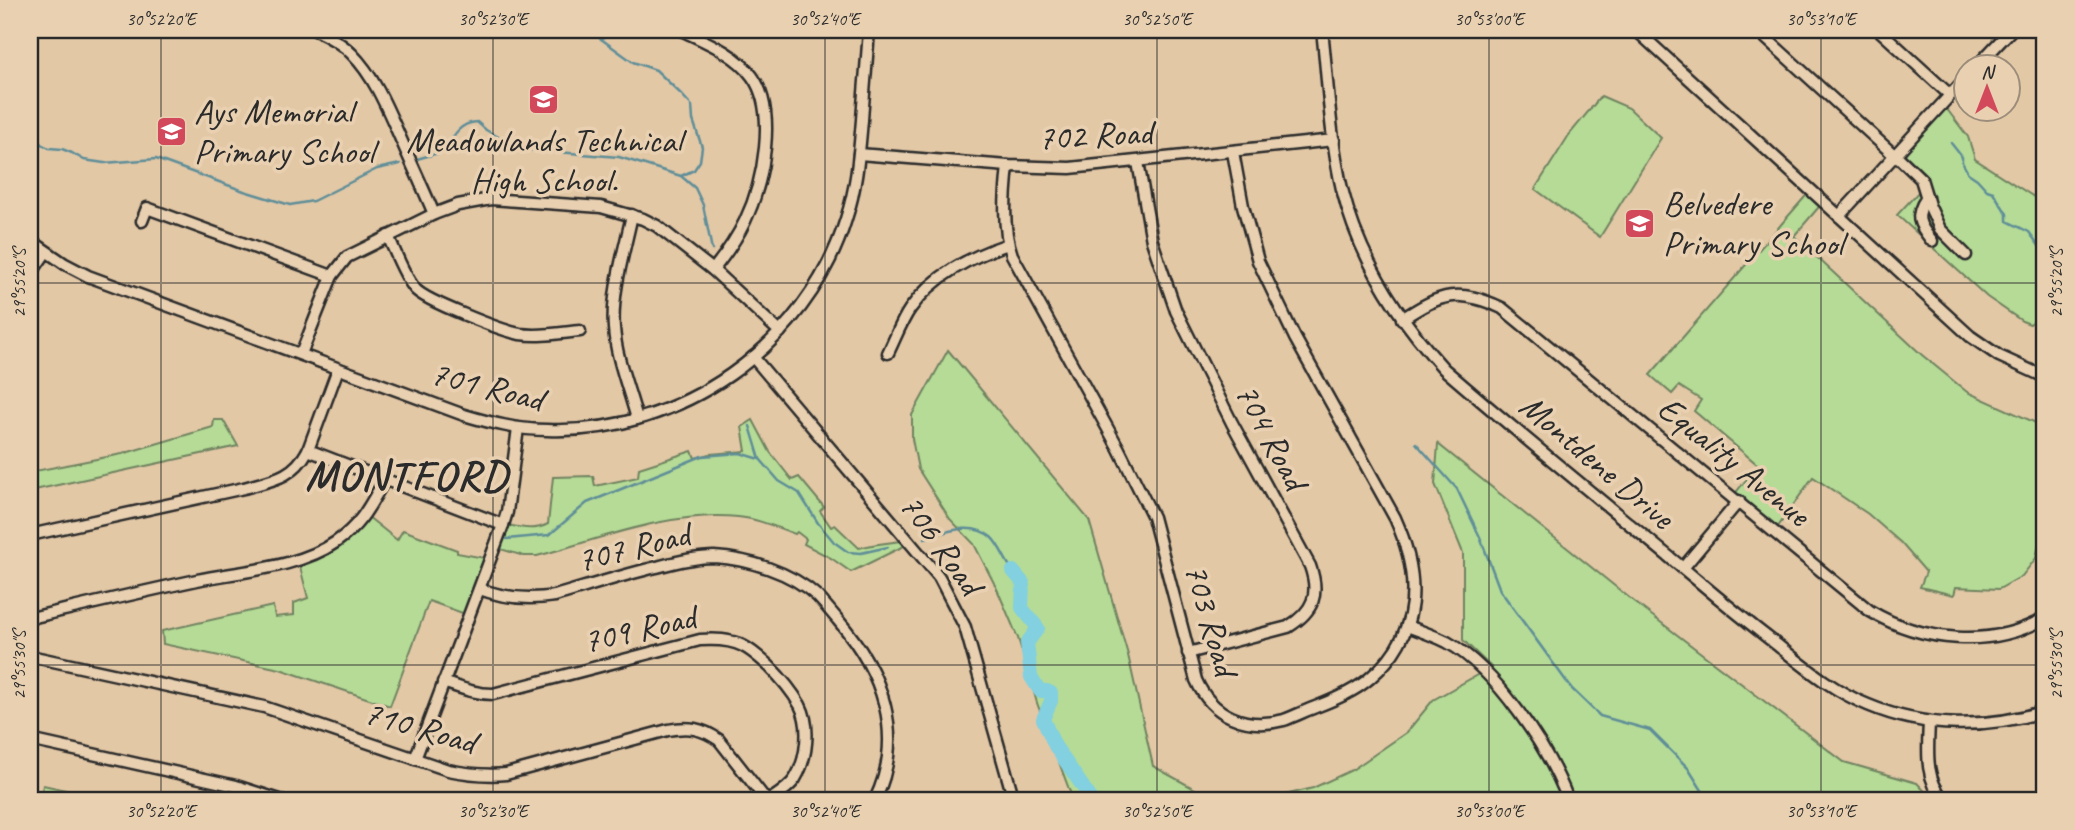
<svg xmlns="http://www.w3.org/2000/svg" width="2075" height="830" viewBox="0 0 2075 830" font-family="Caveat,sans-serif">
<rect width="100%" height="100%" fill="#e3c8a6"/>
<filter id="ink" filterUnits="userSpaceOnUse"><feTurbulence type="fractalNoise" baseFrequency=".0143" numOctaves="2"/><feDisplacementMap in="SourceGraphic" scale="14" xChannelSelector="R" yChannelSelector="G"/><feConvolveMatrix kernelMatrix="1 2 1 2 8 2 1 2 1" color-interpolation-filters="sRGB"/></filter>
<g filter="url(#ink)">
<!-- green -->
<g fill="#b5db96" stroke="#708360" stroke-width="2">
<path d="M1601,96L1629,108L1661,138L1600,237L1535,189L1569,135Z"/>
<path d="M1943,104L1968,137L1975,159L2045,204V333L2041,331V326L2034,321L2030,324L2022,321L1987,297L1897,215L1923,187L1895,154Z"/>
<path d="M1811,190L1824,201L1794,236L1922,355L1967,392L2045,427V515L2036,558L2022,576L1999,589L1956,587L1954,595L1920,587L1926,572L1901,543L1868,514L1813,477L1775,531L1733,496L1758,465L1694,411L1701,400L1679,386L1672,394L1650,375Z"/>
<path d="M948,350L1089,520L1128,655L1153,766L1211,798L1265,800L1313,788L1352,770L1407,732L1433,700L1491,667L1463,640V553L1435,484L1438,444L1642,608L1844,762L1917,783L1933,800H1073L1037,703L1018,638L997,589L974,544L950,519L918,469L912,439V415Z"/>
<path d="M214,420H223L238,446L30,491V472L122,454L213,427Z"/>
<path d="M753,420L770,452L792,480L799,477L824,507L820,511L831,527L835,525L859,548C876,543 891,543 908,540L910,543L851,572L831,558L804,544L806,539L797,532L795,534C776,527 758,519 738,517C672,510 600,539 537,556H524L494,547L503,524C519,527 533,532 548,524L553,477L593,476L595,486L638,477L639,468L692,451L695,458L710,454L746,451L742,427Z"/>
<path d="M367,516L397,540L403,530L457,550V553L490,559L468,615L429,601L390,706L280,669L163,644L162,631L273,606L275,617L294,615V603L308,598L299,563Z"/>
<path d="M43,785L111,800H40Z"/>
</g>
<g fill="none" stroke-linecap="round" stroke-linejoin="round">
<!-- stream -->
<g stroke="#5f8e98" stroke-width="2.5">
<path d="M590,31L633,62L656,70L682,95L692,106L693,120L702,147L700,161L694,170L681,176"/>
<path d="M30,123L41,144L49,148L62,149L72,153L84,160L104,163L156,159L244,191L290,205L313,201L377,169L400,164"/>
<path d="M1951,143L1962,157V162L1968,173L1977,179L1987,190L1993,192L2007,214V221L2029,232L2045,254"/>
<path d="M417,159L445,151C453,136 459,123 477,122L486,130L520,149L619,157L681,176L695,188L703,205L712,250"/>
<path d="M750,426L760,459L779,481L799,493L818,523L834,542L848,552L861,553L888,547"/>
<path d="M1416,443L1457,489L1480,537L1500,590L1572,689L1600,716L1650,730L1688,768L1708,800"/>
<path d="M925,538C946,532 972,521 991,537C1000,545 1005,561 1013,571"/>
<path d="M507,539L549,535L587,503L702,456L740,453L760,459"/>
</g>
<!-- river -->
<path stroke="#82d0e0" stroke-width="14" d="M1013,571L1023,583L1022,608L1038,628L1027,643L1031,677L1040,691H1047L1051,693V701L1043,719L1055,746L1092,800"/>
<defs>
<g id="street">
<path d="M315,30C328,36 342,43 352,54C376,78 389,113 403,144C413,167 424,190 434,214"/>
<path d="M681,30C706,42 735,53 752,76C778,111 763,184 745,221C737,238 725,255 713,270"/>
<path d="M1322,30C1328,82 1330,138 1342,189C1359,258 1397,317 1444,369C1527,441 1613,510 1697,580C1723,602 1749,623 1776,644C1805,667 1833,691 1868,705C1925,729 1987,729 2045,711"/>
<path d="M1636,30L1970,336L1999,356L2045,377"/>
<path d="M1757,30L1894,155"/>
<path d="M1879,30L1950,95"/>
<path d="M1977,66L2011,30"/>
<path d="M859,154L1008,166L1070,168L1334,140"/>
<path d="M1895,154L1921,179L1929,205L1940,229L1966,255"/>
<path d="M1138,162L1152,241L1176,311L1232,423L1310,566C1320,594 1314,611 1288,627L1188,653"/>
<path d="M1008,166C1005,194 1002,228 1012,255L1119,449L1153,517L1196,680C1212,716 1246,730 1284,720C1295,716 1307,710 1318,706C1336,699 1355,691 1370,678C1422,634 1421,576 1395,518L1295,338L1258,261L1243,206L1233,152"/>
<path d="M1927,197C1914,216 1918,224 1932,241"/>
<path d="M632,215C625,248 611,294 614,328C616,358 629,389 637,419"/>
<path d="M1839,216L1966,78"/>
<path d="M142,221L147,208L332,276"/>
<path d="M388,236C396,253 403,274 415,289C425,301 503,331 520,334C540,337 560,333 580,331"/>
<path d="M30,240L65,264L88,276L464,415C491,423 518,430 547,430C679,435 807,346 846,219C857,186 859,154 862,120C864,90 867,60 869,30"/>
<path d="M30,275L46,252"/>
<path d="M1402,319C1442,293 1458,288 1502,308L1870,611C1922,642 1992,649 2045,618"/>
<path d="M888,353C895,339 901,322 910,309C934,275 970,257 1008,244"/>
<path d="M301,354L332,276L347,257L434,214L458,205L491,199L601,207L643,219L657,226L713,270L780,332"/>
<path d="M753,357L939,577L965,627L1014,800"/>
<path d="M308,450L503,525"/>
<path d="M30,535L244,488C272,480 293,478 308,450L338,369"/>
<path d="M1683,568L1739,501"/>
<path d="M480,589C504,598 529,600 555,596C589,586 622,575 657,567C675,562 695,557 714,557C748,559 791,572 817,596C824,603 831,612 838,620C882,671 906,735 875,800"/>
<path d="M30,620L35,617L56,612C103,601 150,590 197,580C241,571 299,568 336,542C362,524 370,505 385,479"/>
<path d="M1407,626C1421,631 1435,636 1447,642C1496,669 1549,749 1568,800"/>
<path d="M30,656L264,707L448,770C468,774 486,776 506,774L668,730C688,726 702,728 719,740L766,800"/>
<path d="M443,682C461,688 475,694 493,694L700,640C715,639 730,639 743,646C753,651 761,659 769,666C780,677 792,691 800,705C811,726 807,759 795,779C789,788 779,794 770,800"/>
<path d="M1929,722C1928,750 1924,778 1944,800"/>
<path d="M30,740L236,786L280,800"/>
<path d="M415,759L503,525L507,512L518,428"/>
</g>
</defs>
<!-- street casing -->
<use href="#street" stroke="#2b2b2b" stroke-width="15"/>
<!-- street -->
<use href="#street" stroke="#e8d0b1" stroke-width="10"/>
</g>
</g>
<!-- ticks -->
<path fill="none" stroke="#2b2b2b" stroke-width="2" stroke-opacity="0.45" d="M161,30V800M493,30V800M825,30V800M1157,30V800M1489,30V800M1821,30V800M30,283H2045M30,665H2045"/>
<!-- icons -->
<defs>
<symbol id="school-square" viewBox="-11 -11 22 22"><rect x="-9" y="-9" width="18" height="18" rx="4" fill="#d1495b" stroke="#e8d0b1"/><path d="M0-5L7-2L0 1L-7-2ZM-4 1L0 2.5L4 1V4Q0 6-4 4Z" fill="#fff"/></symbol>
</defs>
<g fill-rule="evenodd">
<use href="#school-square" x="526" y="82" width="35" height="35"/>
<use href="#school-square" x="154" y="114" width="35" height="35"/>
<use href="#school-square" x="1622" y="206" width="35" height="35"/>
</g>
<g text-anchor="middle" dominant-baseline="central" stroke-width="7" stroke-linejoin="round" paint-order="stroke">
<!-- poi labels -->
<g font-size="35" fill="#2b2b2b" stroke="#e8d0b1" text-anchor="start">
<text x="194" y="111">Ays Memorial<tspan x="194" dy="40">Primary School</tspan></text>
<text x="544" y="140" text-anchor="middle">Meadowlands Technical<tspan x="544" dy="40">High School.</tspan></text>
<text x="1663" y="203">Belvedere<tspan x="1663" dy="40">Primary School</tspan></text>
</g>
<!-- street labels -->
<g font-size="35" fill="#2b2b2b" stroke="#e8d0b1">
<text transform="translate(1095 135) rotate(-3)">702 Road</text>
<text transform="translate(487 386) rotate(14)">701 Road</text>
<text transform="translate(1271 436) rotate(62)">704 Road</text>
<text transform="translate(1597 461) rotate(40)">Montdene Drive</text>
<text transform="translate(1734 461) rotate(39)">Equality Avenue</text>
<text transform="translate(941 544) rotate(54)">706 Road</text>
<text transform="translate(633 547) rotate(-14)">707 Road</text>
<text transform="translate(1211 619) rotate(74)">703 Road</text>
<text transform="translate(639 629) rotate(-13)">709 Road</text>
<text transform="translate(420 727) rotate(16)">710 Road</text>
</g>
<!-- district labels -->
<g font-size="42" font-weight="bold" letter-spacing="2" fill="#2b2b2b" stroke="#e8d0b1">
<text x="407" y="475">MONTFORD</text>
</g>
</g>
<!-- margin -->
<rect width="2075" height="830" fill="none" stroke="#e8d0b1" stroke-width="77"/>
<!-- north arrow -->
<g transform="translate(1987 88)"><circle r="33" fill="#e8d0b1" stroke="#9c8e7b" stroke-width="2"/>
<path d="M0-5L12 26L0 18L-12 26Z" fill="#d1495b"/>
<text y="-10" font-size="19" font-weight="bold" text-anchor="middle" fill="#2b2b2b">N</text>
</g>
<rect x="38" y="38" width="1998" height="754" fill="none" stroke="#2b2b2b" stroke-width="2.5"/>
<g font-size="18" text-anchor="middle" fill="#2b2b2b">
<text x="161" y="25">30°52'20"E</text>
<text x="493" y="25">30°52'30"E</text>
<text x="825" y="25">30°52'40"E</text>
<text x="1157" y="25">30°52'50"E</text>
<text x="1489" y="25">30°53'00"E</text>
<text x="1821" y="25">30°53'10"E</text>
<text transform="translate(19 283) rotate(-90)" y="6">29°55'20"S</text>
<text transform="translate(2056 283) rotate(-90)" y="6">29°55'20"S</text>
<text transform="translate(19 665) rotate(-90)" y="6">29°55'30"S</text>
<text transform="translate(2056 665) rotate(-90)" y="6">29°55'30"S</text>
<text x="161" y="817">30°52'20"E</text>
<text x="493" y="817">30°52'30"E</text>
<text x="825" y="817">30°52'40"E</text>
<text x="1157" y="817">30°52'50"E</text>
<text x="1489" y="817">30°53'00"E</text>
<text x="1821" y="817">30°53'10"E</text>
</g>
</svg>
